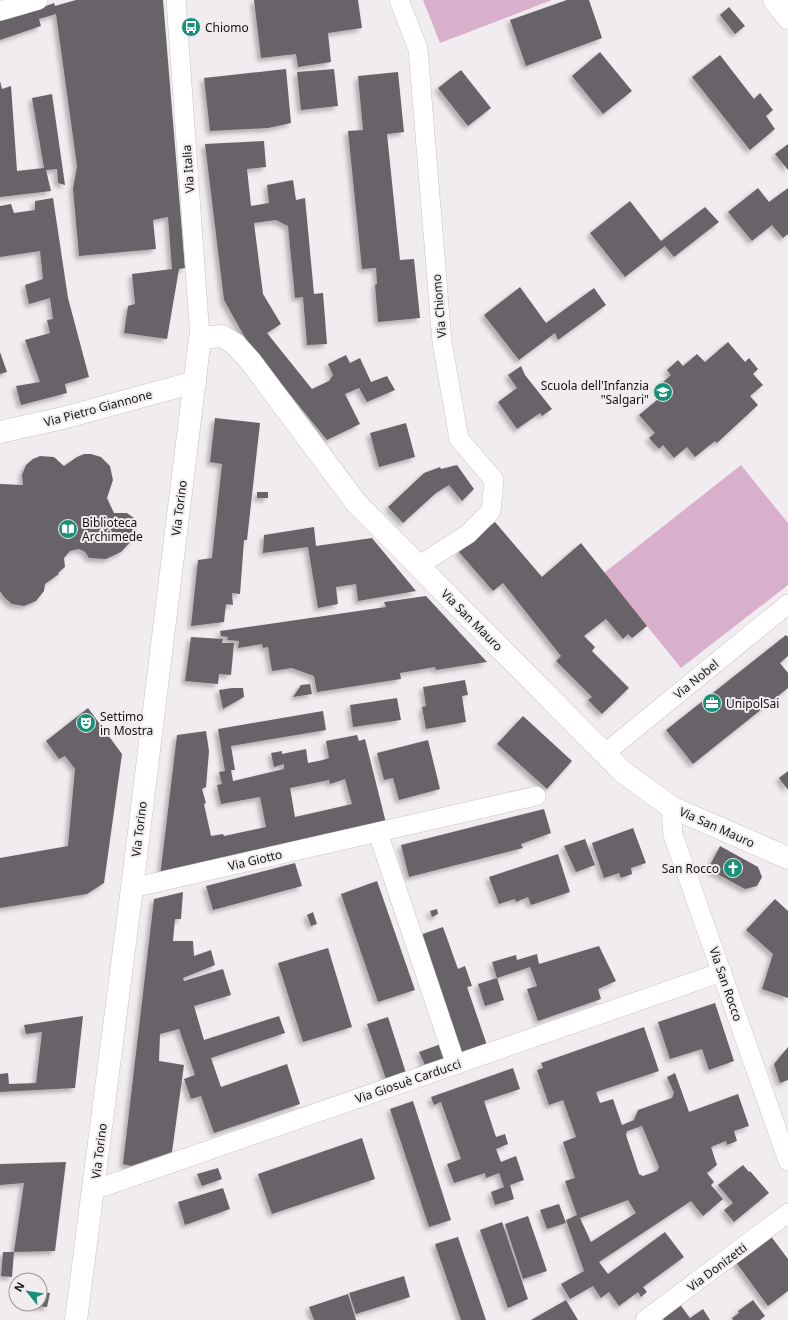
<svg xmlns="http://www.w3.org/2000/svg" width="788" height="1320" viewBox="0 0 788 1320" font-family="'Noto Sans',sans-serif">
<defs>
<filter id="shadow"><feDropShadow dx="-3.5" dy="3.5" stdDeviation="2" flood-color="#0004"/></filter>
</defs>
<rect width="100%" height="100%" fill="#f1ecef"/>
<!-- green -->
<g fill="#d9b0cc">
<path d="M423,0H552L440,43Z"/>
<path d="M741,465L788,523V585L681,668L604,573Z"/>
</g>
<!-- building -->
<g fill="#686467" fill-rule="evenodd" filter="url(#shadow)">
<path d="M76,0H163L185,268L179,269L167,339L124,333L128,306L135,304L132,274L172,269L168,217L153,220L156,249L79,256L73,189L77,166L56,14L39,19L41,26L0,40V14L38,9L54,3L55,6Z"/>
<path d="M254,0H358L362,28L328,33L331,62L298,67L296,54L261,58Z"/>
<path d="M567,0H589L602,38L526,66L510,20Z"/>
<path d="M729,7L745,26L735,34L720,15Z"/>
<path d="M600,52L632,91L603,114L572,76Z"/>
<path d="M720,55L754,99L760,93L773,110L766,116L775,129L750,150L692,77Z"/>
<path d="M286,69L291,123L268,128L210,131L204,78Z"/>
<path d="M334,69L338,106L301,110L297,72Z"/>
<path d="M461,70L491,108L468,126L438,88Z"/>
<path d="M398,72L404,132L387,134L400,260L414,259L420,318L378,322L375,285L377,284L376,268L362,269L348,131L363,130L358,76Z"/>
<path d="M0,81L2,89L11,86L17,171L44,168L32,98L52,94L65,185L58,183L57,169L46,170L51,191L0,197Z"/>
<path d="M264,141L266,167L247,169L251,206L269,203L267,185L293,180L296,200L305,198L314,294L323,293L327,344L307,345L303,297L295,298L288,226L276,220L254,223L263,294L281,324L267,333L312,389L329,381L333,375L328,364L346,355L350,363L360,358L371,382L387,376L395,390L367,402L359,388L345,394L360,424L327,440L248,343L224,300L205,144Z"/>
<path d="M788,144V170L775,154Z"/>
<path d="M758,188L769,202L788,188V234L783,238L772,225L752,241L728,212Z"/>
<path d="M53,198L68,298L89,377L65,384L67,393L21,405L16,386L40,382L25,340L50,333L47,320L53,319L50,298L29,304L25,285L43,279L40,251L0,257V206L11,204L14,213L35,210V201Z"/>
<path d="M630,201L661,241L705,207L719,222L674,257L665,246L625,277L590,233Z"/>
<path d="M520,287L546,323L594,288L606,305L558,340L555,333L519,360L484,315Z"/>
<path d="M728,342L745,362L749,358L758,369L753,374L763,385L750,396L758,405L717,443L715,441L695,457L687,447L674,458L663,445L659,449L649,438L655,433L639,415L663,395L656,388L671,375L667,370L678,360L683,366L697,354L705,362Z"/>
<path d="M0,352L7,372L0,374Z"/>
<path d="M521,366L525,375L552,409L542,416L540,413L517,429L498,402L517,388L508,375Z"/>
<path d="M215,418L260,423L247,540H244L240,594L232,593L233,605L226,604L224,622L191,626L198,560L212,558L222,464L210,462Z"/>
<path d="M406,423L415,457L379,467L370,433Z"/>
<path d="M84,454H91L101,457L110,466L113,480L107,498L114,513H127L134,518L137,528L134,538L121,552L106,559L89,558L85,552L79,549L70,551L64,558L65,567L58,573L59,574L45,584L44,591L36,601L24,606L12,604L4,597L0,591V484L23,485L22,475L26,465L33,459L40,456L54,457L64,466L77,457Z"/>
<path d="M457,465L474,489L462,501L449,485L436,493L403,523L388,507L424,473L440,467L441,469Z"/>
<rect x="257" y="492" width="11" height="6"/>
<path d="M495,522L542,577L581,543L647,626L632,638L628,634L623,639L606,619L584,636L595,647L592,651L629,688L602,714L588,700L592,697L556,661L565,652L561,656L503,583L493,591L458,551Z"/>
<path d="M314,527L316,546L372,538L416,591L358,601L356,584L336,587L338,604L318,608L308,547L263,553L264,535Z"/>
<path d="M426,596L487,662L436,670L435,667L400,673L401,679L317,692L314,676L292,668L272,671L268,647L263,648L262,644L238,648L239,641L227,640L228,637L221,636L220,631L386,607L384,602Z"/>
<path d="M786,635L788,637V656L780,663L788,673V688L693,764L666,730Z"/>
<path d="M191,637L223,639L222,643H234L231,675L219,674L218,684L185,681Z"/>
<path d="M465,680L468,695L462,696L466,722L426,729L422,707L426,706L423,687Z"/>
<path d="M310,684L312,694L293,697L301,685Z"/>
<path d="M232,688H243L244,697L223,709L219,690Z"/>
<path d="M397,698L401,720L353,727L350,705Z"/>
<path d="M88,708L122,754L104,883L87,894L0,908V858L68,846L75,769L65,756L59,759L46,741Z"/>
<path d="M323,711L326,730L231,746L235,770H231L233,781L284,769V764L274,767L271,753L282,751V754L306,749L308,763L323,760L329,758L326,741L357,735L359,741L365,739L386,823L160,877L177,735L206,731L209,751L206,787L202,789L206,803L204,804L211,836L223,834L224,836L266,827L260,797L221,804L217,785L222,784L219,772L225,771L218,729ZM345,779L352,804L295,817L290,788L329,780L330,784Z"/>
<path d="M523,716L572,761L547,789L497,744Z"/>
<path d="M428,740L440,789L399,800L393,778L384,780L377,753Z"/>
<path d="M788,771V790L779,778Z"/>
<path d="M544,809L551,833L521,844L523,848L409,877L401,845Z"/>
<path d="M633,828L646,863L631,868L632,874L621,878L619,873L604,878L592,843Z"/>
<path d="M585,839L595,865L576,872L564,846Z"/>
<path d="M720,846L758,867L762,877L757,886L745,889L708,869Z"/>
<path d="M558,854L570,892L531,905L528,897L516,902L515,899L499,904L489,877Z"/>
<path d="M295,863L302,886L213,910L206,886Z"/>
<path d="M377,881L415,990L378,1002L341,894Z"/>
<path d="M183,892L181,919H175L173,941H193L194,956L211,950L215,965L183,978L184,981L223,969L231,995L194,1006L204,1040L279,1016L285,1033L211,1058L221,1087L287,1064L300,1104L214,1133L201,1096L191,1099L184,1079L195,1075L179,1029L160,1034L159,1061L184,1065L172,1152L131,1166L123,1164L154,899Z"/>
<path d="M775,899L788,911V998L762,989L773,954L746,930Z"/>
<path d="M437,909L438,914L432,917L430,911Z"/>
<path d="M313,912L317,924L311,926L307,915Z"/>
<path d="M443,927L458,969L465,966L472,986L467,987L488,1048L463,1057L420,935Z"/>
<path d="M599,946L616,981L598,989L601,999L538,1021L527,989L537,986L530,967L497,978L492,962L516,955L517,960L537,954L539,964Z"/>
<path d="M328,948L352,1027L303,1042L278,963Z"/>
<path d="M497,978L504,1000L485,1006L478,984Z"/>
<path d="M715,1003L734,1061L709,1070L702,1049L670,1059L658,1022Z"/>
<path d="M83,1016L75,1088L0,1092V1074L8,1073L9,1084L36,1083L42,1032L26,1034L24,1025Z"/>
<path d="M388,1017L407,1076L387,1082L367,1024Z"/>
<path d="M644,1027L659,1071L596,1092L600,1103L613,1099L622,1125L634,1120L638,1110L672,1098L674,1093L667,1077L675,1073L689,1112L738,1094L749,1126L734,1131L737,1141L727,1145L726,1141L711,1147L717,1165L707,1173L714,1182L711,1185L723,1199L703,1216L691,1201L599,1262L608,1274L665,1232L684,1257L643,1287L647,1292L641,1297L638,1292L619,1306L609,1292L601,1298L593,1286L570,1299L561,1284L584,1271L566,1220L577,1215L565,1181L575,1178L563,1142L576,1137L563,1100L549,1105L537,1070L543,1068L541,1063ZM642,1126L659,1167L657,1171L643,1176L639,1174L626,1135L627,1131ZM628,1200L636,1213L591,1242L580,1218Z"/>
<path d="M441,1044L447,1062L419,1071L417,1067L425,1065L419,1052Z"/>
<path d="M788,1047V1080L780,1083L774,1064Z"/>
<path d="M513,1068L520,1089L484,1101L496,1137L505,1134L508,1144L496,1149L501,1162L516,1156L524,1180L510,1185L514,1199L495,1205L491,1192L504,1187L499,1173L486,1178L485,1173L454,1183L447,1164L461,1159L441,1102L434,1105L431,1097Z"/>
<path d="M413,1101L451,1220L429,1227L390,1109Z"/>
<path d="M362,1138L375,1179L272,1214L258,1174Z"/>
<path d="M66,1162L55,1251L14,1252L12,1277L1,1276L3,1252H14L24,1183L0,1185V1164Z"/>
<path d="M743,1165L749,1172L750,1171L769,1193L734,1222L724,1210L733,1203L718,1185Z"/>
<path d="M218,1168L222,1179L202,1186L197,1174Z"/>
<path d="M223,1188L230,1209L185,1225L178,1202Z"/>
<path d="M559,1204L566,1223L547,1229L540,1210Z"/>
<path d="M528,1216L547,1271L523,1279L505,1224Z"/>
<path d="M502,1222L528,1299L508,1308L480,1230Z"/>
<path d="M770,1235L788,1259V1291L768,1306L735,1261Z"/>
<path d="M458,1237L486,1320H461L435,1244Z"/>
<path d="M404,1276L410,1297L356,1314L349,1293Z"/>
<path d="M40,1292L50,1293L47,1307L24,1305L40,1304Z"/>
<path d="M348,1294L356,1320H314L309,1307Z"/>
<path d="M566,1300L578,1320H531Z"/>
<path d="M753,1300L765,1316L760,1320H733L732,1318L739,1313L738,1311Z"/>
<path d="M679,1303L690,1318L703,1309L710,1320H664L661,1316Z"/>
</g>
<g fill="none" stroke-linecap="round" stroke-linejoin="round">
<defs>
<g id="street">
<path d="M176,0L200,338"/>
<path d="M399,0L418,49L442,342L459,439L494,480L491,511L468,534L418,566"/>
<path d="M0,11L38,0"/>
<path d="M604,754L788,604"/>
<path d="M671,807L673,835L788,1161"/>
<path d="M378,833L456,1065"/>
<path d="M132,888L536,796"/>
<path d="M94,1190L722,972"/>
<path d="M645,1320L788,1213"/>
</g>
<g id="secondary">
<path d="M774,0L788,18"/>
<path d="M0,432L63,418L195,382"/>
<path d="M76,1320L132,888L200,338L222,336L235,344L251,362L357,504L623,772L671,807L788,858"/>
</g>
</defs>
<!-- street casing -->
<use href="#street" stroke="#c9c4c7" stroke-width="20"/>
<!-- secondary casing -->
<use href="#secondary" stroke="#c9c4c7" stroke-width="23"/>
<!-- street -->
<use href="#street" stroke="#fff" stroke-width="19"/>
<!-- secondary -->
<use href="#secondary" stroke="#fff" stroke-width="22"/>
</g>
<!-- icons -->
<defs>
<symbol id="bus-disc" viewBox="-11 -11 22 22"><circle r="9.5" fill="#179278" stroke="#f1ecef"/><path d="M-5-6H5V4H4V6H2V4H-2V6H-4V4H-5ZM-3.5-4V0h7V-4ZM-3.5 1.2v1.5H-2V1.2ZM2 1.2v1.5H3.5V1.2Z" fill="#fff"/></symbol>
<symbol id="school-disc" viewBox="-11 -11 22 22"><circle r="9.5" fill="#179278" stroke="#f1ecef"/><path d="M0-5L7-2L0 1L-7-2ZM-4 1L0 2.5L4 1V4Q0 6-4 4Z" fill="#fff"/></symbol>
<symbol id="library-disc" viewBox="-11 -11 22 22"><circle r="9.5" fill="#179278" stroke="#f1ecef"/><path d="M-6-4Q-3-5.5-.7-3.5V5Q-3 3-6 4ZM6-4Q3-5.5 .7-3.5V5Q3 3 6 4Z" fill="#fff"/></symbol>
<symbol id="office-disc" viewBox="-11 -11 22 22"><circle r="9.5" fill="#179278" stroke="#f1ecef"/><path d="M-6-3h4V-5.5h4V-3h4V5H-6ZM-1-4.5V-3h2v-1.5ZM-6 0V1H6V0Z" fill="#fff"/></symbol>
<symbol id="theatre-disc" viewBox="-11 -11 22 22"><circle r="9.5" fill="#179278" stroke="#f1ecef"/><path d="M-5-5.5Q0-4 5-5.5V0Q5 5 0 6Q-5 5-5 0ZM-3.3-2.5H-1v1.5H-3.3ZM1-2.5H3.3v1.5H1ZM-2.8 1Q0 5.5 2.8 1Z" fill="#fff"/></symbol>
<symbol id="church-disc" viewBox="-11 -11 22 22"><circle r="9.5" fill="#179278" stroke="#f1ecef"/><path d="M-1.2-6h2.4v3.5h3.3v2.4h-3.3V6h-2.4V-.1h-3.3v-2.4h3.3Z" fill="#fff"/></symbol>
</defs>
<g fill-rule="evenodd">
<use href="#bus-disc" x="180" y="16" width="22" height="22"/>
<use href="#school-disc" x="652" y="381" width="22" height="22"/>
<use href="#library-disc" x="57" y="518" width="22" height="22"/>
<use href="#office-disc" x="701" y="692" width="22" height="22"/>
<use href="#theatre-disc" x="75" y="712" width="22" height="22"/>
<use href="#church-disc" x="722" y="857" width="22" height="22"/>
</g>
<g text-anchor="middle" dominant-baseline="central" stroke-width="4" stroke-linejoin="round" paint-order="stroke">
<!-- poi labels -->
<g font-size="12" fill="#161516" stroke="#f1ecef" text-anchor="start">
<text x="205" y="27">Chiomo</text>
<text x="649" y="385" text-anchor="end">Scuola dell'Infanzia<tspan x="649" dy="14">"Salgari"</tspan></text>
<text x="82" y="522">Biblioteca<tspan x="82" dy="14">Archimede</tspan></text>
<text x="726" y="703">UnipolSai</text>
<text x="100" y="716">Settimo<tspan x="100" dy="14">in Mostra</tspan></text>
<text x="719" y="868" text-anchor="end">San Rocco</text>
</g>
<!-- street labels -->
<g font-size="12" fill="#161516" stroke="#f1ecef">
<text transform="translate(188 169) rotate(-94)">Via Italia</text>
<text transform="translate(439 306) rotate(-95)">Via Chiomo</text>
<text transform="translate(98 408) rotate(-15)">Via Pietro Giannone</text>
<text transform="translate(179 508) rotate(-83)">Via Torino</text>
<text transform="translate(472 620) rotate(45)">Via San Mauro</text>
<text transform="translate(696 679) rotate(-39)">Via Nobel</text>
<text transform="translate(717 827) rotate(24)">Via San Mauro</text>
<text transform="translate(139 829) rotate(-83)">Via Torino</text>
<text transform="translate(255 860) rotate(-13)">Via Giotto</text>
<text transform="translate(726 984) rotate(71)">Via San Rocco</text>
<text transform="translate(408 1081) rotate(-19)">Via Giosuè Carducci</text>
<text transform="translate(99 1151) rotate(-83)">Via Torino</text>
<text transform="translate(717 1267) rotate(-37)">Via Donizetti</text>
</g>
</g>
<!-- north arrow -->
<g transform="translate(28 1292) rotate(300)"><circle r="19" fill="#f1ecef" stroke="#999698"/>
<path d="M0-3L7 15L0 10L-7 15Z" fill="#179278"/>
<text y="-6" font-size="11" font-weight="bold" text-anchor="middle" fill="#161516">N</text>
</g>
</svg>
